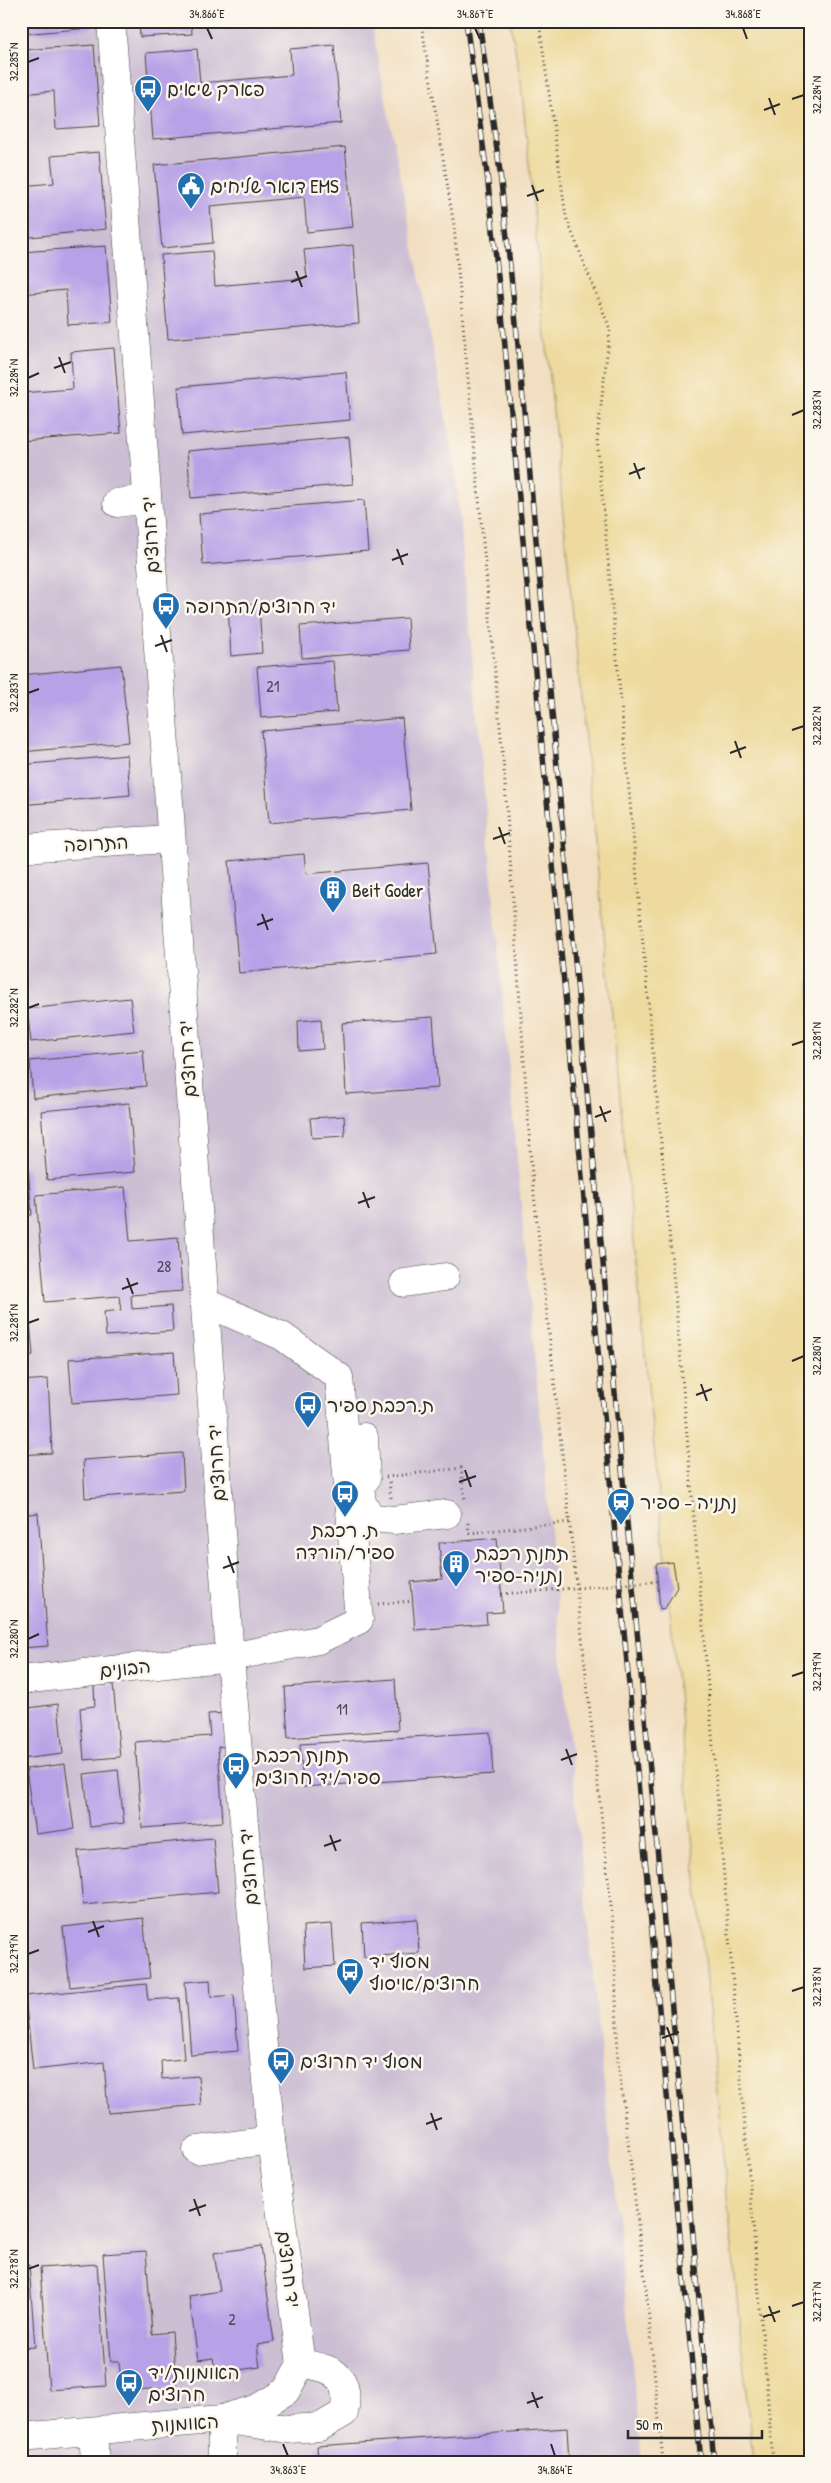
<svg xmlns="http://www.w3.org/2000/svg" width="831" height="2483" viewBox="0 0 831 2483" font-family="'Patrick Hand','Playpen Sans Hebrew',sans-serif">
<rect width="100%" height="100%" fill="#fbf7ec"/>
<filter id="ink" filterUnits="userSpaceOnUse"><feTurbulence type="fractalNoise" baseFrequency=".02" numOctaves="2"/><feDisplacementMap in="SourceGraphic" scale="10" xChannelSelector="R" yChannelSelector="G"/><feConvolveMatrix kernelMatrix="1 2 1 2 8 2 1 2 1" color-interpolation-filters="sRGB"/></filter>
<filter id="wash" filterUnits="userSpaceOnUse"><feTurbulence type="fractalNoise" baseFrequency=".0096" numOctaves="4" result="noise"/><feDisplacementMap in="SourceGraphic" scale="20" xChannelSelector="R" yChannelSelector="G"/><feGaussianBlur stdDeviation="1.12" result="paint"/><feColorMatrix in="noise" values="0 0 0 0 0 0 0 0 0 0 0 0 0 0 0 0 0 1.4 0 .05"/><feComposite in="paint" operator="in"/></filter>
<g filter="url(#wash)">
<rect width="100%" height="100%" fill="#f2dfc1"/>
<!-- industrial -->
<path fill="#ccbfd4" d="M21,21H371L455,466L564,1685L642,2462H21Z"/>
<!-- sand -->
<path fill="#eeda9e" stroke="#8c8264" d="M510,21H810V2462H753L521,82Z"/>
<g id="blocks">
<!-- building -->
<g fill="#b8a2e7">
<path d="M21,21H91L92,28L21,34Z"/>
<path d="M139,21H191L192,34L140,37Z"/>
<path d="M285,21H340V23L285,26Z"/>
<path d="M94,45L100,126L56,129L54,91L21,94V50Z"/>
<path d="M334,45L341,123L153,139L146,53L197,49L200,83L292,75L290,49Z"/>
<path d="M345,147L353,227L307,232L304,197L210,206L213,243L162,248L154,165Z"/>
<path d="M99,152L106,229L21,238V186L54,183L51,156Z"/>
<path d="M353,245L359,323L168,339L161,255L212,251L215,286L307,278L304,250Z"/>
<path d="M106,246L112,322L68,325L66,290L21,294V252Z"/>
<path d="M114,348L121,433L21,441V393L73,389L71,352Z"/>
<path d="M346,372L350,420L182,435L178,387Z"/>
<path d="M349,437L353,484L191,498L187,451Z"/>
<path d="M364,500L368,551L203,565L199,514Z"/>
<path d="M259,604L262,653L231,656L228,607Z"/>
<path d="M407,618L409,650L302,658L300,626Z"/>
<path d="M333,661L337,712L261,718L257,667Z"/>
<path d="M121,665L129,742L21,752V675Z"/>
<path d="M402,718L411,810L269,823L261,731Z"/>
<path d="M127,755L130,795L21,805V765Z"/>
<path d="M304,854L306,874L428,863L437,954L239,973L229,861Z"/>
<path d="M130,998L134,1031L31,1042L27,1009Z"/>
<path d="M433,1017L438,1088L346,1094L342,1023Z"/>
<path d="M321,1019L323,1049L299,1051L298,1021Z"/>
<path d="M143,1050L146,1086L33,1098L30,1061Z"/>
<path d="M129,1103L135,1172L47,1180L41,1111Z"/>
<path d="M344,1116L345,1136L312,1138L310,1118Z"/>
<path d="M28,1168L32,1215L21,1216V1169Z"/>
<path d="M125,1187L130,1241L178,1237L182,1291L131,1295L132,1309L171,1306L173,1331L106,1336L104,1312L121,1310L119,1296L45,1302L36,1195Z"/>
<path d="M21,1245L24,1267H21Z"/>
<path d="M21,1271H27L29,1302H21Z"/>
<path d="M21,1322H30L33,1355L21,1356Z"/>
<path d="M174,1352L177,1395L72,1403L69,1359Z"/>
<path d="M48,1379L52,1453L21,1455V1381Z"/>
<path d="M182,1453L184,1491L85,1498L83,1460Z"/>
<path d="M38,1513L48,1646L21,1648V1515Z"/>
<path d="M497,1538L503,1612L486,1613L487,1624L415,1630L411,1582L442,1579L439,1543Z"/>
<path d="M673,1562L677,1587L665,1608L660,1609L656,1564Z"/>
<path d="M395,1679L398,1730L288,1738L285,1687Z"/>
<path d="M113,1684L120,1757L84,1760L80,1708L95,1706L94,1686Z"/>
<path d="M58,1704L63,1754L21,1759V1709Z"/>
<path d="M227,1713L230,1746L218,1747L223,1822L142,1828L135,1742L210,1736L208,1714Z"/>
<path d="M490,1732L493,1774L303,1787L300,1744Z"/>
<path d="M65,1764L74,1829L35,1834L26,1769Z"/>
<path d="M118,1770L124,1823L90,1827L84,1774Z"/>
<path d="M213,1838L218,1892L83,1905L78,1851Z"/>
<path d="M143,1918L150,1978L70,1987L63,1927Z"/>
<path d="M417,1919L419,1953L364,1957L362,1923Z"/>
<path d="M332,1924L335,1966L305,1968L303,1926Z"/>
<path d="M210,1980L211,1997L234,1995L238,2051L191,2055L185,1982Z"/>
<path d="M146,1984L148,2000L179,1998L184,2059L161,2061L162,2079L198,2076L201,2105L108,2113L104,2062L33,2070L25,1996Z"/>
<path d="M261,2246L274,2342L257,2345L260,2367L216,2373L213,2358L198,2360L189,2296L220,2291L214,2253Z"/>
<path d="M146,2251L152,2334L172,2332L176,2387L122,2391L119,2361H111L103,2254Z"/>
<path d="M97,2264L106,2386L49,2390L40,2268Z"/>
<path d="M29,2265L35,2347L21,2348V2266Z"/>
<path d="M567,2428L569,2462H318L317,2446Z"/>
</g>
</g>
</g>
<g filter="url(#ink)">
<use href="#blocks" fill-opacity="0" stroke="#494642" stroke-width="1"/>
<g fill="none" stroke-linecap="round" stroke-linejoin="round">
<defs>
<g id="minor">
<path d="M111,21L146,480L230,1657L271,2140L301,2364"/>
<path d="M117,503L147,499"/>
<path d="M21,848L171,839"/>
<path d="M404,1283L445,1277"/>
<path d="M364,1437L366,1479L360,1485L362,1503L372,1518L394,1520L447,1514"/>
<path d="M21,1680L230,1657L318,1640L359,1620L339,1377L282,1336L204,1302"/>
<path d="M197,2150L271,2140"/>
<path d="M228,2417L256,2409L286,2391L301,2364"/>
<path d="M93,2431L95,2462"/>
<path d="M21,2437L222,2419L288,2429L320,2427L344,2413C351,2377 335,2367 301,2364"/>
<path d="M222,2462V2419"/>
</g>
</defs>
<!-- minor casing -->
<use href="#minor" stroke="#494642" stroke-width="29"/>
<!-- path -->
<g stroke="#494642" stroke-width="3" stroke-dasharray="1 4" stroke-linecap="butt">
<path d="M421,21L454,226L504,770L532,1176L614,1933L618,2062L646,2288L663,2462"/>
<path d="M539,21L566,217L610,329L597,439L679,1340L773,2462"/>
<path d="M386,1477L461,1468L465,1501"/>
<path d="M389,1482L391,1498"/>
<path d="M468,1523L469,1533L570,1522"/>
<path d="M378,1604L413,1601"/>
</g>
<!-- minor -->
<use href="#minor" stroke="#fff" stroke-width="28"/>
<defs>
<g id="rail">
<path d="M466,21L487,174L502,314L701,2462"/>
<path d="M479,21L500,172L515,313L714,2462"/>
</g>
</defs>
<!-- rail casing -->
<use href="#rail" stroke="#2b2b2b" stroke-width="5.5"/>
<!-- rail -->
<use href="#rail" stroke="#fbf7ec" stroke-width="4" stroke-dasharray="11" stroke-linecap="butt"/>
<!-- path-bridge -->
<path stroke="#494642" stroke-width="3" stroke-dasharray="1 4" stroke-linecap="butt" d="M502,1594L661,1581"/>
</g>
</g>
<!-- ticks -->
<path fill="none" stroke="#2b2b2b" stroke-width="2" d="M207,28L212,39M475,28L480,39M743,28L747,39M28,62L39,58M769,98L775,115M792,99L804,95M764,110L780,104M532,185L538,201M527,196L544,190M296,271L302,287M291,282L307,276M59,357L65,373M54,368L71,362M28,378L39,373M792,415L804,410M634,463L640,479M629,474L645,468M397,549L403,565M392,560L408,554M161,635L167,652M155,646L172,640M28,693L39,689M792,730L804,726M735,741L741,758M730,753L746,747M499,827L505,844M493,839L510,833M262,914L268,930M257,925L273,919M28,1008L39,1004M792,1045L804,1041M600,1106L606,1122M595,1117L611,1111M363,1192L369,1208M358,1203L375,1197M127,1278L133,1294M122,1289L138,1283M28,1323L39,1319M792,1361L804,1356M701,1384L707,1401M696,1395L712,1389M465,1470L471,1487M459,1482L476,1476M228,1556L234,1573M223,1568L239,1562M28,1639L39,1634M792,1676L804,1672M566,1749L572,1765M561,1760L577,1754M330,1835L336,1851M324,1846L341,1840M93,1921L99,1937M88,1932L104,1926M28,1954L39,1950M792,1991L804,1987M667,2027L673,2044M662,2038L679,2032M431,2113L437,2130M426,2124L442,2118M194,2199L200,2216M189,2211L206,2205M28,2269L39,2265M769,2306L775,2322M792,2306L804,2302M763,2317L780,2311M532,2392L538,2408M527,2403L543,2397M283,2444L288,2456M551,2444L555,2456"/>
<!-- icons -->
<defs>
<symbol id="bus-pin" viewBox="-11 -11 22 30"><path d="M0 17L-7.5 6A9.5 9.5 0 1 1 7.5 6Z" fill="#1f6fb2" stroke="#fbf7ec"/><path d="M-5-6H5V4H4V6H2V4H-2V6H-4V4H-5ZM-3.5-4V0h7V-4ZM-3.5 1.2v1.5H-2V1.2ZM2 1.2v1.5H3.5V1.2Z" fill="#fff"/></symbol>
<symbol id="civic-pin" viewBox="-11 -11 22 30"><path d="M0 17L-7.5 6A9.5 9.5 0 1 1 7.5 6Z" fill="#1f6fb2" stroke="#fbf7ec"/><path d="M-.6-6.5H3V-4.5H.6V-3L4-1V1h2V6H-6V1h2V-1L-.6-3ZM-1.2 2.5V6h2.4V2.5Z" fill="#fff"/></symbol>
<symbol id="building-pin" viewBox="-11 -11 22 30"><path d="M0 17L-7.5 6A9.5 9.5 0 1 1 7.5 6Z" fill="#1f6fb2" stroke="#fbf7ec"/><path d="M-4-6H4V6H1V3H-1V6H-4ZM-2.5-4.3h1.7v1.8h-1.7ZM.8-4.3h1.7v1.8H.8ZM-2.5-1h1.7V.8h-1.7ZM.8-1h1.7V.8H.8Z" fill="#fff"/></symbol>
<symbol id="station-pin" viewBox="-11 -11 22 30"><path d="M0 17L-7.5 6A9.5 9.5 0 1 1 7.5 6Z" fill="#1f6fb2" stroke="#fbf7ec"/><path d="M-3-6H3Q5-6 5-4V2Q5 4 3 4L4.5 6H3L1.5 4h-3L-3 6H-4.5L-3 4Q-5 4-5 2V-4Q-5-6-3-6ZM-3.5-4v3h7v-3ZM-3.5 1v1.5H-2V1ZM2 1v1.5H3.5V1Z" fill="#fff"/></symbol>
</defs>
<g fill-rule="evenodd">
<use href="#bus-pin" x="132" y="73" width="32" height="43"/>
<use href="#civic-pin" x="175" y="170" width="32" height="43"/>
<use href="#bus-pin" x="150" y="590" width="32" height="43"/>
<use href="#building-pin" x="317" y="874" width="32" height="43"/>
<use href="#bus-pin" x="292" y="1389" width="32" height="43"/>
<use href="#bus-pin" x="329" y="1478" width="32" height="43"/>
<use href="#station-pin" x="605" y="1486" width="32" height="43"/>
<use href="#building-pin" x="440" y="1548" width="32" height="43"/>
<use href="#bus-pin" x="220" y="1750" width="32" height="43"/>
<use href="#bus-pin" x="334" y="1956" width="32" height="43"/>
<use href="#bus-pin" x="265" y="2045" width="32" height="43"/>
<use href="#bus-pin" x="113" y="2367" width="32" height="43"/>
</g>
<g text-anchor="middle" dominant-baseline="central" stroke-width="5" stroke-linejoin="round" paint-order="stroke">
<!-- number labels -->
<g font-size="16" fill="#4e495a">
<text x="273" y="686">21</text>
<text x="164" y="1266">28</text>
<text x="342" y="1709">11</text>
<text x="232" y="2319">2</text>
</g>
<!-- poi labels -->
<g font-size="19" fill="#2b2b2b" stroke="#fbf7ec" text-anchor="start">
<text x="167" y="89">פארק שיאים</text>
<text x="210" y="186">דואר שליחים EMS</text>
<text x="185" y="606">יד חרוצים/התרופה</text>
<text x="352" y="890">Beit Goder</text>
<text x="327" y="1405">ת.רכבת ספיר</text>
<text x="640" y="1502">נתניה – ספיר</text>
<text x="345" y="1530" text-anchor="middle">ת. רכבת<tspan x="345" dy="22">ספיר/הורדה</tspan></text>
<text x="475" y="1553">תחנת רכבת<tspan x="475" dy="22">נתניה-ספיר</tspan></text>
<text x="255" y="1755">תחנת רכבת<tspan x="255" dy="22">ספיר/יד חרוצים</tspan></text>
<text x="369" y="1961">מסוף יד<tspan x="369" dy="22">חרוצים/איסוף</tspan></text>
<text x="300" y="2061">מסוף יד חרוצים</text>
<text x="148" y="2372">האומנות/יד<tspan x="148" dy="22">חרוצים</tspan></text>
</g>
<!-- street labels -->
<g font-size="19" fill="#2b2b2b" stroke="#fbf7ec">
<text transform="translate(150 535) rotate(-94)">יד חרוצים</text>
<text transform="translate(96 843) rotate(-3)">התרופה</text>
<text transform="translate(187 1059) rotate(-94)">יד חרוצים</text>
<text transform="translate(216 1463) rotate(-94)">יד חרוצים</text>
<text transform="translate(125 1668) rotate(-6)">הבונים</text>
<text transform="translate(248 1867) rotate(-95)">יד חרוצים</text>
<text transform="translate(289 2269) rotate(82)">יד חרוצים</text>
<text transform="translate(185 2423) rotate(-4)">האומנות</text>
</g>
</g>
<!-- margin -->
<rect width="831" height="2483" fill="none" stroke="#fbf7ec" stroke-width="55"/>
<!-- scale -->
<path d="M628 2430v8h134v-8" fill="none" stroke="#2b2b2b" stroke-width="2.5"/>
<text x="636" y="2430" font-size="15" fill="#2b2b2b" stroke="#fbf7ec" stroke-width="4" paint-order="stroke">50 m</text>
<rect x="28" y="28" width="776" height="2428" fill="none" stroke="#2b2b2b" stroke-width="2"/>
<g font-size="12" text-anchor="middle" fill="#2b2b2b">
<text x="207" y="18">34.866°E</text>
<text x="475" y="18">34.867°E</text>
<text x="743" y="18">34.868°E</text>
<text transform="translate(14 62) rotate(-90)" y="4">32.285°N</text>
<text transform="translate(817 95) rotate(-90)" y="4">32.284°N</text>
<text transform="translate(14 378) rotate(-90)" y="4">32.284°N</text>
<text transform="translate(817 410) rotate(-90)" y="4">32.283°N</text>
<text transform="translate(14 693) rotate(-90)" y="4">32.283°N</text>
<text transform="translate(817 726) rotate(-90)" y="4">32.282°N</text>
<text transform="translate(14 1008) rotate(-90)" y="4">32.282°N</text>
<text transform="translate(817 1041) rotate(-90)" y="4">32.281°N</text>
<text transform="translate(14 1323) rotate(-90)" y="4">32.281°N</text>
<text transform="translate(817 1356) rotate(-90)" y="4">32.280°N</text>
<text transform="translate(14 1639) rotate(-90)" y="4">32.280°N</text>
<text transform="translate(817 1672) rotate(-90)" y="4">32.279°N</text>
<text transform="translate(14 1954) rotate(-90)" y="4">32.279°N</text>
<text transform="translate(817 1987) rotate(-90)" y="4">32.278°N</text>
<text transform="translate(14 2269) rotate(-90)" y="4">32.278°N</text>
<text transform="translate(817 2302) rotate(-90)" y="4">32.277°N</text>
<text x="288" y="2474">34.863°E</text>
<text x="555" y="2474">34.864°E</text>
</g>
</svg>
